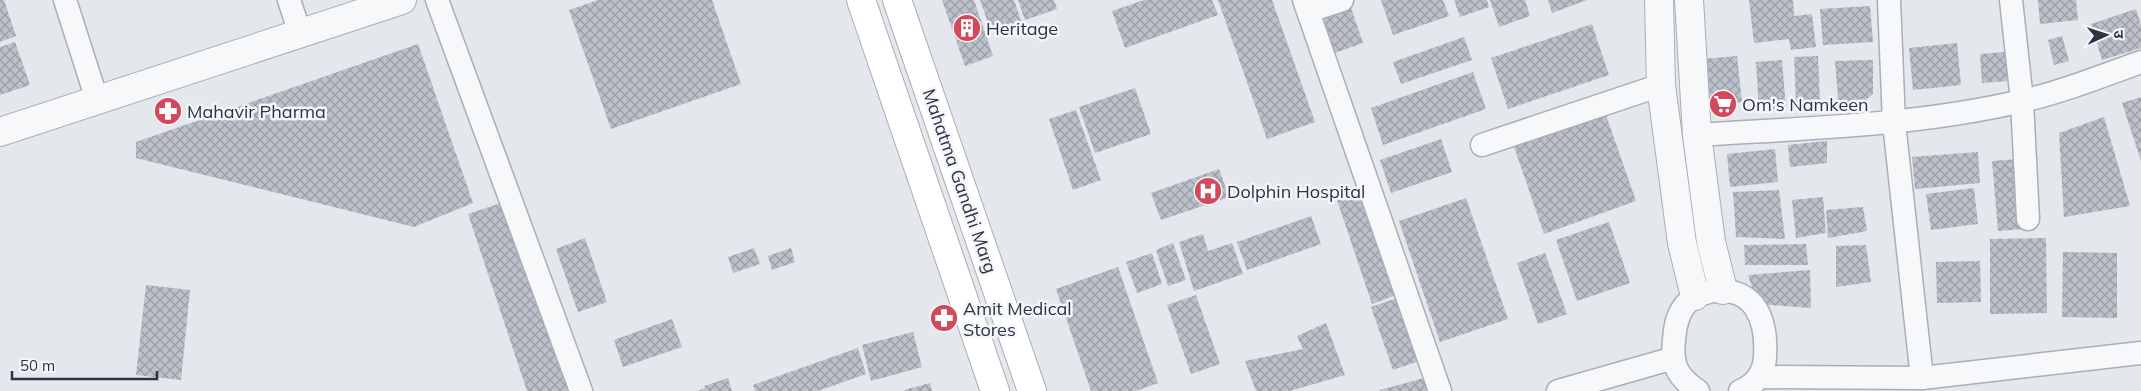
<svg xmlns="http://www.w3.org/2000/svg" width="2141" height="391" viewBox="0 0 2141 391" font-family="Mulish,'Noto Sans Devanagari',sans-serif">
<defs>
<pattern id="building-cross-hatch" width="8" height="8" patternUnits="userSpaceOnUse" patternTransform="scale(1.25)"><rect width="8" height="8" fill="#bbc0ca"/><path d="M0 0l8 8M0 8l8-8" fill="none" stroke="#989da6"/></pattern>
</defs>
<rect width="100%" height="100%" fill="#e4e7ec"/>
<!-- building -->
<g fill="url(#building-cross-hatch)">
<path d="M0,0H4L16,36L0,42Z"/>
<path d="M598,0H712L741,84L611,129L569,10Z"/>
<path d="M942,0H974L993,56L965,66Z"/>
<path d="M980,0H1014L1021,21L991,31Z"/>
<path d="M1018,0H1054L1057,9L1025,20Z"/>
<path d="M1144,0H1212L1218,15L1125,48L1112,11Z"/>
<path d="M1218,0H1272L1315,122L1267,139Z"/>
<path d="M1381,0H1443L1449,16L1393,35Z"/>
<path d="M1454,0H1487L1489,7L1460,17Z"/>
<path d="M1490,0H1525L1530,16L1499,27Z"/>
<path d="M1548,0H1587L1552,13Z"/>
<path d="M1749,0H1793L1794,16L1812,14L1816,47L1791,50L1789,39L1754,43Z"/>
<path d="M2038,0H2076L2078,20L2040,24Z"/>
<path d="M1350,5L1363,43L1326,56L1313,18Z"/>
<path d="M1870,6L1873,42L1823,45L1820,9Z"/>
<path d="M2136,9L2141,25V48L2102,60L2091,24Z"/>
<path d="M1592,24L1609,75L1508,109L1491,58Z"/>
<path d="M2062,36L2069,61L2054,65L2048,40Z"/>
<path d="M1464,37L1472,60L1401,84L1393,62Z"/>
<path d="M15,42L30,85L0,95V47Z"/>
<path d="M1957,43L1961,85L1913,90L1909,48Z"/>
<path d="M418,44L473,203L414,227L136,158V142Z"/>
<path d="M2006,52L2008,81L1982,83L1980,54Z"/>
<path d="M1737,56L1742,102L1708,106L1704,59Z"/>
<path d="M1818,56L1820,102L1796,103L1794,57Z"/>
<path d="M1782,60L1786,109L1759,111L1756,62Z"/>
<path d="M1873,60V94L1861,104L1839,109L1835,61Z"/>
<path d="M1473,72L1486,109L1383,145L1371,108Z"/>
<path d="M1135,88L1151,134L1095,153L1079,107Z"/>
<path d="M2141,97V161L2122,103Z"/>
<path d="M1076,110L1101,180L1073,190L1049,119Z"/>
<path d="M1605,112L1636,201L1544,234L1513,144Z"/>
<path d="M2104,117L2130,206L2064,217L2059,133Z"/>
<path d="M1441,139L1452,172L1391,193L1380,160Z"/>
<path d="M1827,141V163L1790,167L1788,145Z"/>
<path d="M1775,149L1778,182L1730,187L1727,154Z"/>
<path d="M1978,152L1980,183L1915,189L1912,157Z"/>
<path d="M2019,159L2025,229L1998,231L1992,161Z"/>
<path d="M1219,169L1229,197L1161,220L1151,193Z"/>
<path d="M1974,188L1978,224L1931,230L1926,194Z"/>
<path d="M1779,190L1785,239L1736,237L1733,192Z"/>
<path d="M1361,192L1396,295L1372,304L1337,200Z"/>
<path d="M1823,197L1826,233L1796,238L1792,200Z"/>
<path d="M1466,198L1508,319L1440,342L1399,221Z"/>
<path d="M507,201L571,391H527L468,214Z"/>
<path d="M1863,207L1867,231L1828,238L1826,210Z"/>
<path d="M1311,216L1321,244L1247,270L1237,242Z"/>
<path d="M1609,222L1630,283L1577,301L1556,240Z"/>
<path d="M1203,234L1208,251L1232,243L1243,274L1194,291L1179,242Z"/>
<path d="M585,238L607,302L578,312L556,249Z"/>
<path d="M2046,238L2047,313L1990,314V239Z"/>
<path d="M1173,243L1186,280L1168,286L1156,250Z"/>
<path d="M1806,244L1808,265H1745L1744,245Z"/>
<path d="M1866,245L1871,282L1836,287V246Z"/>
<path d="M754,248L760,264L733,273L728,257Z"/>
<path d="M791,248L795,262L772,270L768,256Z"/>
<path d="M2063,252L2117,253V318L2062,317Z"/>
<path d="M1152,253L1162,284L1137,293L1126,262Z"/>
<path d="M1545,253L1567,314L1538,324L1517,263Z"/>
<path d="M1980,261L1981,302L1937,303L1936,262Z"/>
<path d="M1118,267L1158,383L1136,391H1091L1056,289Z"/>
<path d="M1810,270L1811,308L1758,304L1748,275Z"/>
<path d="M146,285L190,290L181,380L136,375Z"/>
<path d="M1196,295L1220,364L1191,374L1167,305Z"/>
<path d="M1397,298L1419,361L1393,370L1371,307Z"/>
<path d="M672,319L682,347L623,367L614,340Z"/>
<path d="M1326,323L1345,375L1290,391H1256L1245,361L1303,349L1297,336Z"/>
<path d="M913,332L922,367L871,381L862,345Z"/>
<path d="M858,348L866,374L818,391H755L753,385Z"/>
<path d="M1428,377L1432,391H1380V390Z"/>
<path d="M728,378L732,391H698L705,388L704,386Z"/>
<path d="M930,383L932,391H905L904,390Z"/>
</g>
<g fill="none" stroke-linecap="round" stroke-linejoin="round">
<defs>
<g id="minor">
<path d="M65,0L97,100"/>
<path d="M289,0L300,33"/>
<path d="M437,0L581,391"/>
<path d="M1304,0L1440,391"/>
<path d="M1889,0L1894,123L1922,378"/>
<path d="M2011,0L2022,101L2028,219"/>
<path d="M1309,11L1342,0"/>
<path d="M1697,135C1805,128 1915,126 2022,101C2062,92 2102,76 2141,62"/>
<path d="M1482,145L1661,85"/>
<path d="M1759,377L1922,378L2141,353"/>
<path d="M1558,391L1674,358"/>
<path d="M1698,391C1677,377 1671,364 1674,340C1675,327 1677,314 1686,304C1704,286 1742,285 1756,309C1765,323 1766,341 1765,357C1764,374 1755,385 1740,391"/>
</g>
<g id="tertiary">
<path d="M1659,0L1661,85L1682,243L1695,296"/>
<path d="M1689,0L1697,135L1711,242L1723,290"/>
<path d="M0,132L402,0"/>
</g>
<g id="secondary">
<path d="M861,0L995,391"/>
<path d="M897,0L1032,391"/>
</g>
</defs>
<!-- minor casing -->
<use href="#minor" stroke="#a9aeb7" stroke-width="25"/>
<!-- tertiary casing -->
<use href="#tertiary" stroke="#a9aeb7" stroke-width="30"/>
<!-- secondary casing -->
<use href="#secondary" stroke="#a9aeb7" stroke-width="30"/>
<!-- minor -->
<use href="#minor" stroke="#f7f8fa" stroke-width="22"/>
<!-- tertiary -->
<use href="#tertiary" stroke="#f7f8fa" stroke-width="28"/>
<!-- secondary -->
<use href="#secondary" stroke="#fff" stroke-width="28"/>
</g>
<!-- icons -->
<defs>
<symbol id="building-disc" viewBox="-11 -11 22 22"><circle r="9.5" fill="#d1495b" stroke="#f4f6f9"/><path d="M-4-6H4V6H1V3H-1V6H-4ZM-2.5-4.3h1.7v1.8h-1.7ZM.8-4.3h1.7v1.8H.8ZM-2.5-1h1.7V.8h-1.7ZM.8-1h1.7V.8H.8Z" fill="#fff"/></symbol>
<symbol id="supermarket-disc" viewBox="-11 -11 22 22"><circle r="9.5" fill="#d1495b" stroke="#f4f6f9"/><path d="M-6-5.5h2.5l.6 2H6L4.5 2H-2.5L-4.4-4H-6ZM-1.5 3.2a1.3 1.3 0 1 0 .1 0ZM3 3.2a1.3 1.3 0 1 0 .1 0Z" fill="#fff"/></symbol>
<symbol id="pharmacy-disc" viewBox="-11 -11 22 22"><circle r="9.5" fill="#d1495b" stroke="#f4f6f9"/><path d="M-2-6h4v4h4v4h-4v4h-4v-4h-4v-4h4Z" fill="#fff"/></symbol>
<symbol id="hospital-disc" viewBox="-11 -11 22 22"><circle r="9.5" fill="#d1495b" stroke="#f4f6f9"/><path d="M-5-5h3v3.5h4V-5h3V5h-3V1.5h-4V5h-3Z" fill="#fff"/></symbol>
</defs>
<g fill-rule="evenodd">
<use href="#building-disc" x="951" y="12" width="32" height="32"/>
<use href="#supermarket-disc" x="1707" y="88" width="32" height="32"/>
<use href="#pharmacy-disc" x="152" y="95" width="32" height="32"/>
<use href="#hospital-disc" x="1192" y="175" width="32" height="32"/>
<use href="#pharmacy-disc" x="928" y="302" width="32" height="32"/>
</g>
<g text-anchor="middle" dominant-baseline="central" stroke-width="5" stroke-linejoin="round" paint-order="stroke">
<!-- poi labels -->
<g font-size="18" fill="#2b3445" stroke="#f4f6f9" text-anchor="start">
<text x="986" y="28">Heritage</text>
<text x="1742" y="104">Om's Namkeen</text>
<text x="187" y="111">Mahavir Pharma</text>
<text x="1227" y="191">Dolphin Hospital</text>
<text x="963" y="308">Amit Medical<tspan x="963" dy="21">Stores</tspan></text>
</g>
<!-- street labels -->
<g font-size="18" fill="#2b3445" stroke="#f4f6f9">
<text transform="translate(960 181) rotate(71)">Mahatma Gandhi Marg</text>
</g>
</g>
<!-- north arrow -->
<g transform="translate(2106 35) rotate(87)" stroke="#f4f6f9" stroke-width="4" paint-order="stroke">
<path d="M0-4L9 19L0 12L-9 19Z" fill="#2b3445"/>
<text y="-8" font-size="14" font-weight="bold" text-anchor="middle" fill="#2b3445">उ</text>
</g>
<!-- scale -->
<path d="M12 371v8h145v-8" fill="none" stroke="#2b3445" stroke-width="2.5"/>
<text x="20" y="371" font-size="15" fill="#2b3445" stroke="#f4f6f9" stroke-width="4" paint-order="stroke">50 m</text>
</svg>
